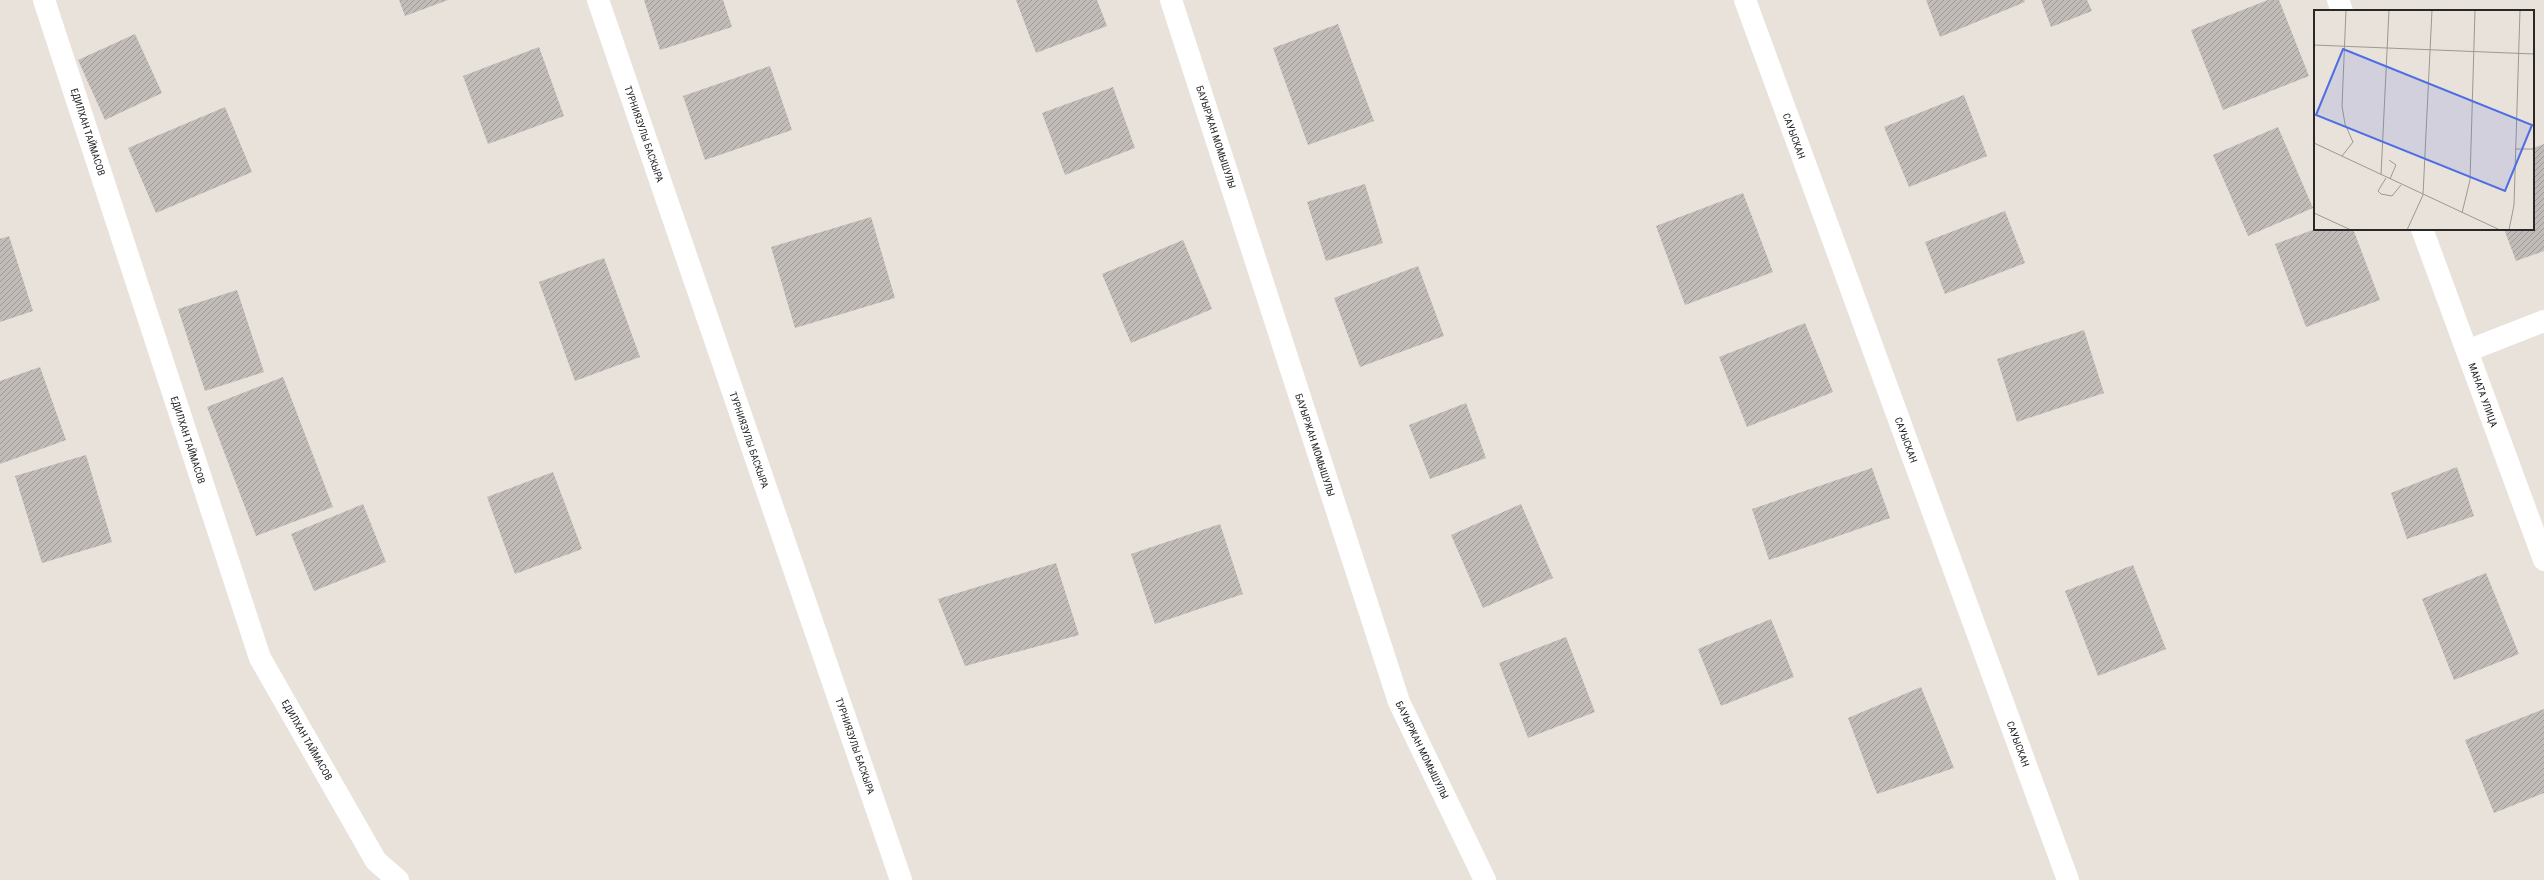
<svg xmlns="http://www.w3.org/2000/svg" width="2544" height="880" viewBox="0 0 2544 880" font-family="'Roboto Condensed',sans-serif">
<defs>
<pattern id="building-hatch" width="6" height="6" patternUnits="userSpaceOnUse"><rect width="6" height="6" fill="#c1bcb8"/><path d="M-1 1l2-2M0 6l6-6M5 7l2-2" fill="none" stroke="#9d9996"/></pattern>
</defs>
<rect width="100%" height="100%" fill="#e9e2db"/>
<!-- building -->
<g fill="url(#building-hatch)">
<path d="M399,0H448L405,16Z"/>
<path d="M644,0H723L732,27L660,50Z"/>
<path d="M1016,0H1097L1107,26L1036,53Z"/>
<path d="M1926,0H2024L2025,2L1940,37Z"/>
<path d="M2041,0H2087L2092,11L2051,27Z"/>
<path d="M2268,0H2279L2309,76L2223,110L2191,30Z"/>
<path d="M1338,24L1374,121L1308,145L1273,48Z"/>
<path d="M135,34L162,93L105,120L78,60Z"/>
<path d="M539,47L564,116L488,144L463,76Z"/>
<path d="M770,66L792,130L705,160L683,96Z"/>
<path d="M1113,87L1135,148L1065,175L1042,113Z"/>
<path d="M1964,95L1987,156L1909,187L1884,127Z"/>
<path d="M225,107L252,172L156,213L128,148Z"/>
<path d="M2278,127L2313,208L2248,236L2213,155Z"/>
<path d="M2544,144V251L2516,261L2504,229H2533V148Z"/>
<path d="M1365,184L1383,243L1326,261L1307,202Z"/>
<path d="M1743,193L1773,272L1685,305L1656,226Z"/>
<path d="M2005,211L2025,263L1945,294L1925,242Z"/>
<path d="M871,217L895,298L795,328L771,247Z"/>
<path d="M2315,229H2353L2380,300L2306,327L2275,244Z"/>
<path d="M9,236L33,311L0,322V239Z"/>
<path d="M1183,240L1212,309L1131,343L1102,274Z"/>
<path d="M604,258L640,357L575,381L539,282Z"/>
<path d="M1418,266L1444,336L1360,367L1334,298Z"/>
<path d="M237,290L264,372L205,391L178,309Z"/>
<path d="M1805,323L1833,392L1747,427L1719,357Z"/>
<path d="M2084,330L2104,393L2017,422L1997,359Z"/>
<path d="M40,367L66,440L0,464V381Z"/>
<path d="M283,377L333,507L256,536L207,407Z"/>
<path d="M1466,403L1486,458L1430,479L1409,425Z"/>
<path d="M86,455L112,542L42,563L15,476Z"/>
<path d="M2457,467L2474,516L2407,539L2391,493Z"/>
<path d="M1872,468L1890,518L1769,560L1752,509Z"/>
<path d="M553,472L582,549L515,574L487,497Z"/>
<path d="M363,504L386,562L314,591L291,534Z"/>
<path d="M1521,504L1553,578L1483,608L1451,535Z"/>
<path d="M1220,524L1243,594L1155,624L1131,554Z"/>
<path d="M1056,563L1079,635L965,666L938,599Z"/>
<path d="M2133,565L2166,649L2098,676L2065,591Z"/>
<path d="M2486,573L2519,654L2454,680L2422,599Z"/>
<path d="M1771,619L1794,677L1721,706L1698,649Z"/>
<path d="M1566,637L1595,712L1528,738L1499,663Z"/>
<path d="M1921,687L1954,768L1877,794L1848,718Z"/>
<path d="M2544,709V793L2494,813L2465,740Z"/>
</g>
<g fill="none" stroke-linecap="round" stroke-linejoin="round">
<!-- minor -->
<g stroke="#fff" stroke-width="22">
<path d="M44,0L260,658L376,861L398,880"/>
<path d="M598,0L901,880"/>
<path d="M1171,0L1399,702L1485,880"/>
<path d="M1745,0L2068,880"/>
<path d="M2338,0L2342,11"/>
<path d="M2422,229L2544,560"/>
<path d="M2467,351L2544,321"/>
</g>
</g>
<g text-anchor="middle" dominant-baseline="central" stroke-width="3" stroke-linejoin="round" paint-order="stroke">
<!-- street labels -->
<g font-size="10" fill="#282828" stroke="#fff">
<text transform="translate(88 132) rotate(72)">ЕДИЛХАН ТАЙМАСОВ</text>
<text transform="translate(644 134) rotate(71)">ТУРНИЯЗУЛЫ БАСКЫРА</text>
<text transform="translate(1794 136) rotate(70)">САУЫСКАН</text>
<text transform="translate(1216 137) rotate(72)">БАУЫРЖАН МОМЫШУЛЫ</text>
<text transform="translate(2483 395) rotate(70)">МАНАТА УЛИЦА</text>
<text transform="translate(188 440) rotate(72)">ЕДИЛХАН ТАЙМАСОВ</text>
<text transform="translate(749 440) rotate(71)">ТУРНИЯЗУЛЫ БАСКЫРА</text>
<text transform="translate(1906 440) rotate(70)">САУЫСКАН</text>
<text transform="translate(1315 445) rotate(72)">БАУЫРЖАН МОМЫШУЛЫ</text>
<text transform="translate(307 740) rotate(60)">ЕДИЛХАН ТАЙМАСОВ</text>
<text transform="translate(2018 744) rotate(70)">САУЫСКАН</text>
<text transform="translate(855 746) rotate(71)">ТУРНИЯЗУЛЫ БАСКЫРА</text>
<text transform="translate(1422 750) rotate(64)">БАУЫРЖАН МОМЫШУЛЫ</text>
</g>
</g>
<!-- overview -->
<g transform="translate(2314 10)">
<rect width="220" height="220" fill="#e9e2db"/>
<path fill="none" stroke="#9c9893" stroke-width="1" d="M0,35L220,44M0,133L186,220M201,139H220M28,146L39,132L31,114L28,96L32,0M75,150L82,155L76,169M67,165L75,0M72,168L64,181L67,184L78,186L87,175M0,203L37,220M148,203L156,170L161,0M93,220L109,185L118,0M195,220L200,195L206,0"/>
<path fill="#4e6ee3" fill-opacity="0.15" stroke="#4e6ee3" stroke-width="2" d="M29,39L218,115L191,181L2,105Z"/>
<rect width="220" height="220" fill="none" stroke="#282828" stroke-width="2"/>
</g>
</svg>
